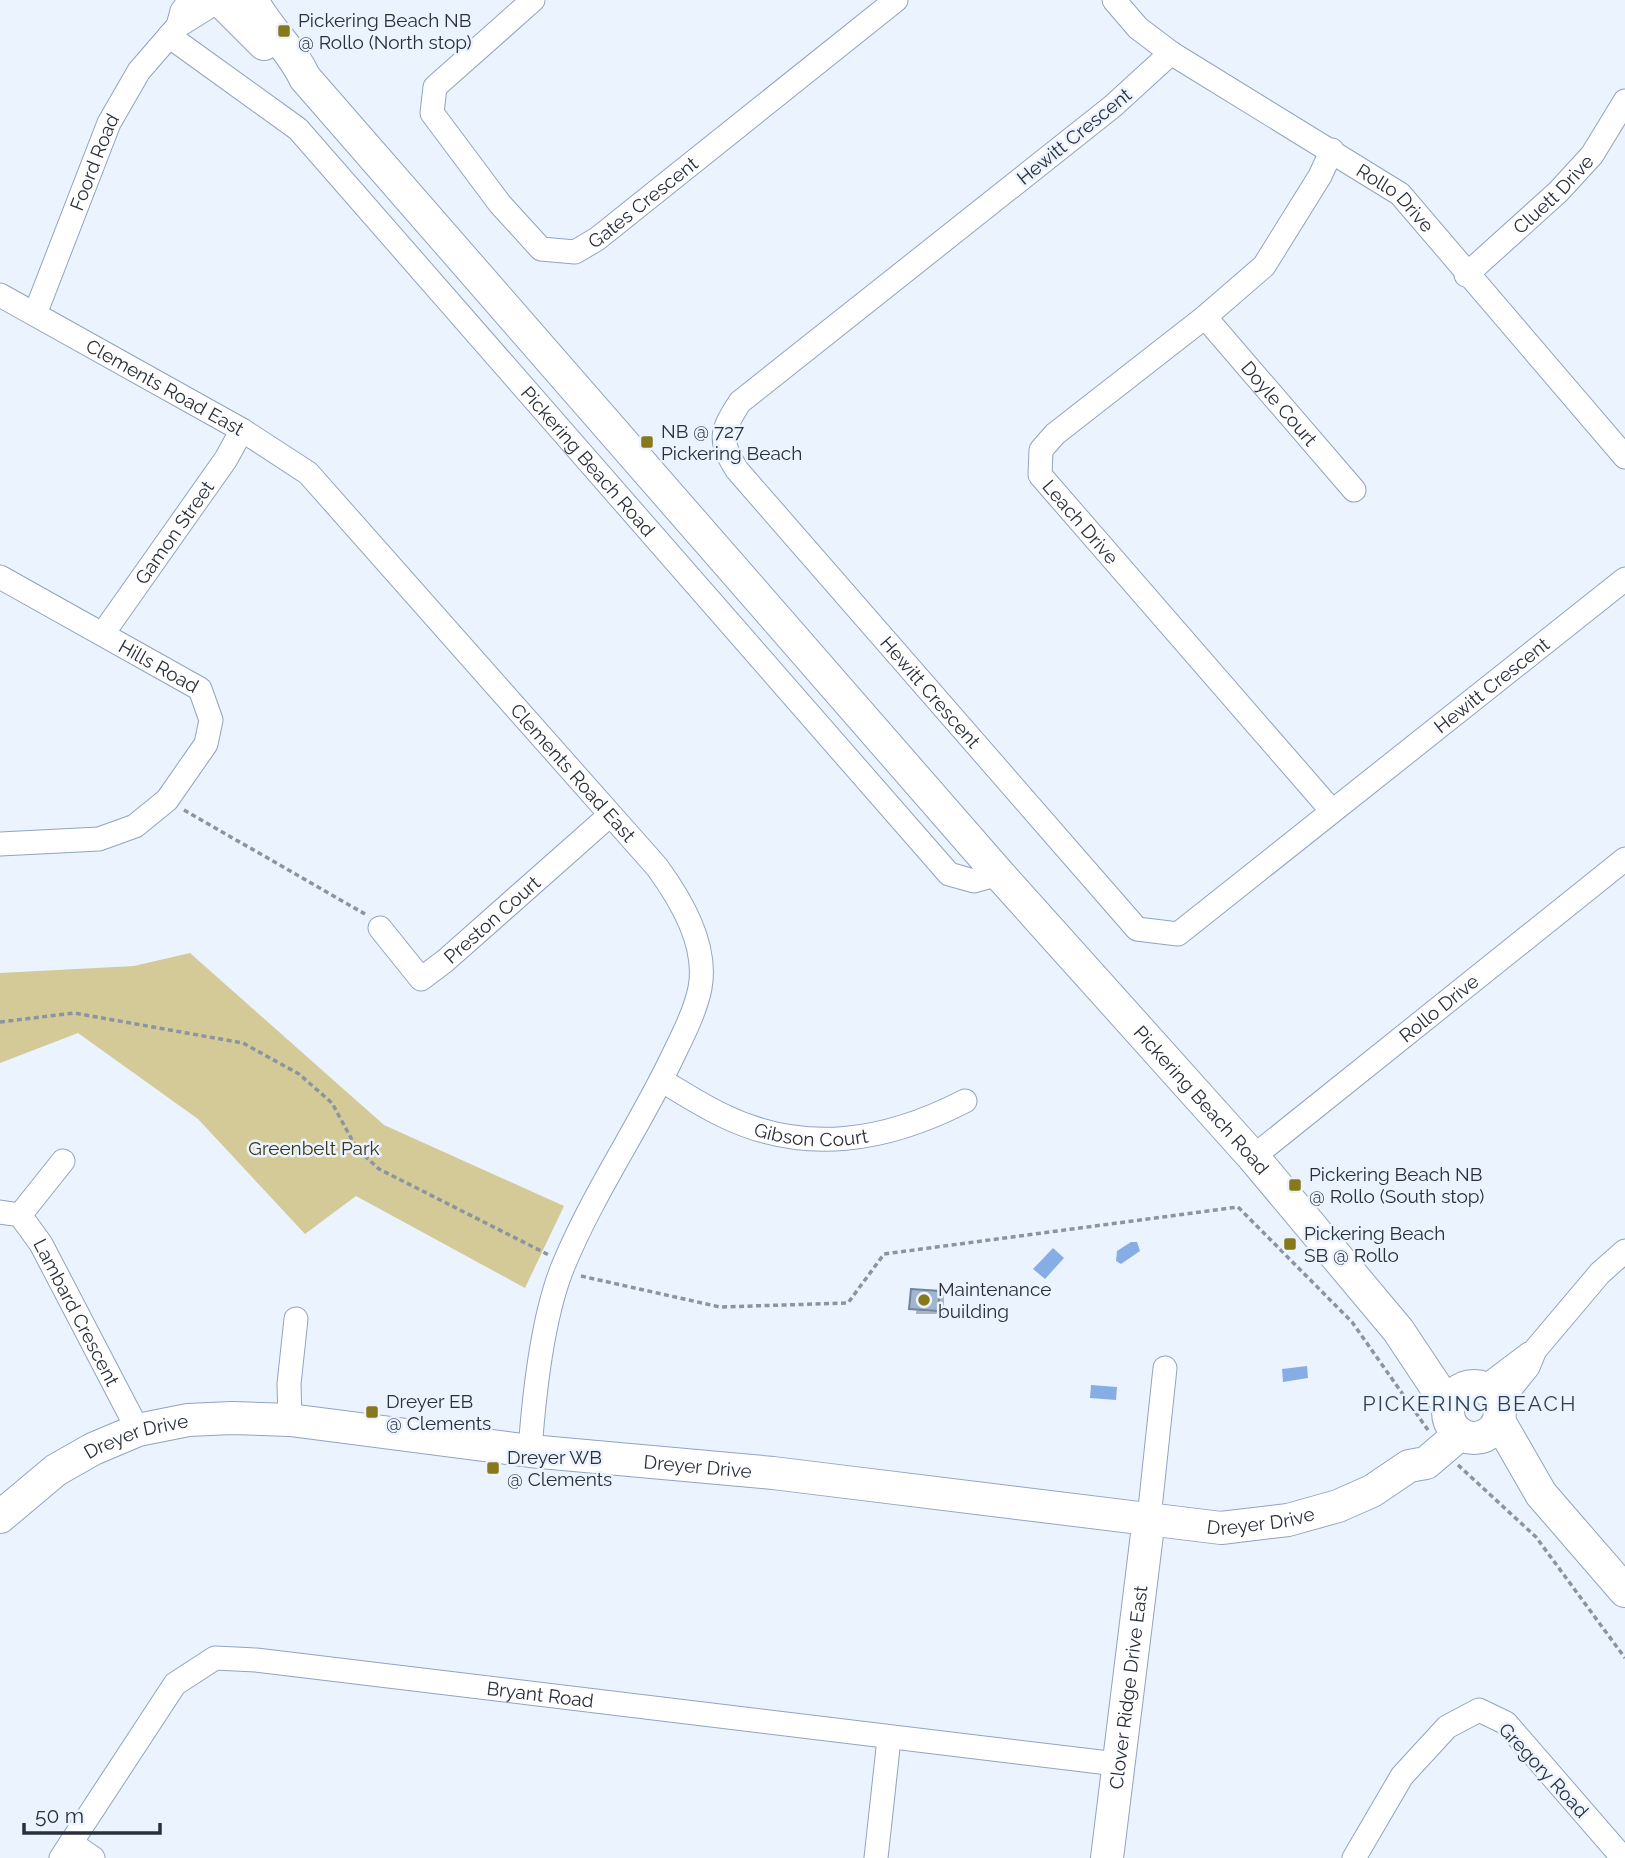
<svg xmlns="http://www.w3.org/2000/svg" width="1625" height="1858" viewBox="0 0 1625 1858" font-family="Raleway,sans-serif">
<defs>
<filter id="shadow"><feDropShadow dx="8" dy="4.5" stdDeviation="0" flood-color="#0004"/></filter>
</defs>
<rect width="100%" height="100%" fill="#ebf3fe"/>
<!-- green -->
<path fill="#d3ca98" d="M190,953L384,1125L564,1206L525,1288L356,1196L305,1234L198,1119L78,1033L0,1063V973L134,966Z"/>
<!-- water -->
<g fill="#86aee5">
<path d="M1131,1242H1137L1140,1251L1121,1264L1116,1261L1117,1251Z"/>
<path d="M1053,1248L1064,1258L1045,1279L1033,1269Z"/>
<path d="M1307,1366L1308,1378L1283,1382L1282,1369Z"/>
<path d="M1091,1385L1117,1387L1116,1400L1090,1398Z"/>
</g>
<!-- building -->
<path fill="#a2b5cf" stroke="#71849c" stroke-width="2" filter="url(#shadow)" d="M911,1289L940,1291L938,1311L909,1309Z"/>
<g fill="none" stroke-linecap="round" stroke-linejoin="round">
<defs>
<g id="street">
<path d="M190,0L182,11L178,26L210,6"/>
<path id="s1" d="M533,0L435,87L432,113L500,204L541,249L575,252L597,239L896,0"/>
<path id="s2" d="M1114,0L1138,28L1171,53L1400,194L1625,457"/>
<path id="s3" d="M169,36L298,129L949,874L974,881L999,874"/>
<path id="s4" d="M1171,53L1113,106L740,402C721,431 718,440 737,470L1137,929L1178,934L1625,579"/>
<path id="s5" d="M1332,150L1320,176L1264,266L1205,317L1055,434L1041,450L1040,475L1332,811"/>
<path id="s6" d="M1466,275L1558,192L1592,155L1625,101"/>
<path id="s7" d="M0,295L242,430L308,473L657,867C681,900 708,945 700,988C695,1013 681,1039 670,1062C637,1130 593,1194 564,1264C542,1316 534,1395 530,1451"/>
<path id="s8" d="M35,314L109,123L139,71L178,26"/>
<path id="s9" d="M1205,317L1354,490"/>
<path id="s10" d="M0,577L200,689L211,720L206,744L167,800L135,826L99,839L0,844"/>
<path id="s11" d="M104,632L226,459L242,430"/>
<path id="s12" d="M380,928L421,979L445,961L610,815"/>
<path id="s13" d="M661,1080C681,1092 701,1105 722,1115C805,1156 887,1141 965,1101"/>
<path id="s14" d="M1253,1157L1625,859"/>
<path id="s15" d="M0,1212L20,1215L41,1244L138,1430"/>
<path d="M20,1215L63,1161"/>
<path d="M1484,1388L1529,1354"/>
<path d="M1499,1403L1528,1367L1535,1350L1600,1273L1625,1251"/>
<path d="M290,1420L289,1384L296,1319"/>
<path d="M1149,1518L1165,1368"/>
<path d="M71,1843L93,1858"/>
<path id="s16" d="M61,1858L175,1684L215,1658L256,1660L1117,1764"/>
<path d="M876,1858L889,1739"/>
<path d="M1354,1858L1402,1776L1447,1727L1479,1710L1506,1723L1623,1858"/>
</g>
<g id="secondary">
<path id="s17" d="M252,0C266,28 291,48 305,78L999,874L1253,1157L1398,1330L1448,1405"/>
<path d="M226,6L264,44"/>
<circle cx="1474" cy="1412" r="26"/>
<path d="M1499,1421L1541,1494L1625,1591"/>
<path id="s18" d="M0,1517L56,1470L93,1449L138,1430L188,1420L232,1418L290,1420L530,1451L773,1473L1221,1528L1288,1520L1338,1506L1372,1491L1409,1466L1426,1463L1460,1434"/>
<path id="s19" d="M1107,1858L1149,1518"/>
</g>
</defs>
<!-- street casing -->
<use href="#street" stroke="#91a4be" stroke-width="25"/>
<!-- secondary casing -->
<use href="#secondary" stroke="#91a4be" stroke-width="34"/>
<!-- path -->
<g stroke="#8c949f" stroke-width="3.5" stroke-dasharray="5 3.5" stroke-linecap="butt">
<path d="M184,810L365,914"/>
<path d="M0,1022L74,1013L243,1043L299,1074L332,1103L357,1149L379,1169L549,1255"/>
<path d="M581,1276L720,1307L848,1303L884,1254L1238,1207L1352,1322L1428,1430"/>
<path d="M1458,1465L1536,1537L1625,1658"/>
</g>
<!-- street -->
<use href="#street" stroke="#fff" stroke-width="23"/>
<!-- secondary -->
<use href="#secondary" stroke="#fff" stroke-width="32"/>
</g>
<!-- markers -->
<g fill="#88781c" stroke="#ebf3fe" stroke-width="2.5">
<rect x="277" y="24" width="14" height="14" rx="3.5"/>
<rect x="640" y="435" width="14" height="14" rx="3.5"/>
<rect x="1288" y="1178" width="14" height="14" rx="3.5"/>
<rect x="1283" y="1237" width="14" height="14" rx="3.5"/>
<circle cx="924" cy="1300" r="7"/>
<rect x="365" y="1405" width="14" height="14" rx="3.5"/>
<rect x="486" y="1461" width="14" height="14" rx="3.5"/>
</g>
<g text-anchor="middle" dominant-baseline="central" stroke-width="5" stroke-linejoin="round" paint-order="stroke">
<!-- poi labels -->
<g font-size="19" fill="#29303b" stroke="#ebf3fe" text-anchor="start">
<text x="298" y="20">Pickering Beach NB<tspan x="298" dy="22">@ Rollo (North stop)</tspan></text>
<text x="661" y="431">NB @ 727<tspan x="661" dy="22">Pickering Beach</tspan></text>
<text x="1309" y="1174">Pickering Beach NB<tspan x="1309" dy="22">@ Rollo (South stop)</tspan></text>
<text x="1304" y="1233">Pickering Beach<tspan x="1304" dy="22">SB @ Rollo</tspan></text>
<text x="938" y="1289">Maintenance<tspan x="938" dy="22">building</tspan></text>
<text x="386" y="1401">Dreyer EB<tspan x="386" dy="22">@ Clements</tspan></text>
<text x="507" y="1457">Dreyer WB<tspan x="507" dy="22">@ Clements</tspan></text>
</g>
<!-- street labels -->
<g font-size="19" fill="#29303b" stroke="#ebf3fe">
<text transform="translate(1074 136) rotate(-39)">Hewitt Crescent</text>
<text stroke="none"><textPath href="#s8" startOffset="163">Foord Road</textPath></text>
<text stroke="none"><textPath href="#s6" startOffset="119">Cluett Drive</textPath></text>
<text stroke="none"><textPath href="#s2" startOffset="346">Rollo Drive</textPath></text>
<text stroke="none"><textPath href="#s1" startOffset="450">Gates Crescent</textPath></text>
<text stroke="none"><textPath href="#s7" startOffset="189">Clements Road East</textPath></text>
<text stroke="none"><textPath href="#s9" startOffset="114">Doyle Court</textPath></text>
<text stroke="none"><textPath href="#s3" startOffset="600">Pickering Beach Road</textPath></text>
<text stroke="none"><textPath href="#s5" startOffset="511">Leach Drive</textPath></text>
<text stroke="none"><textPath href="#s11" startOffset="122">Gamon Street</textPath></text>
<text stroke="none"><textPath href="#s10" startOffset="182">Hills Road</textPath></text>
<text stroke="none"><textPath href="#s4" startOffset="1680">Hewitt Crescent</textPath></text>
<text stroke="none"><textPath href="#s4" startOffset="924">Hewitt Crescent</textPath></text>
<text stroke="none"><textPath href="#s7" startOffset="756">Clements Road East</textPath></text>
<text stroke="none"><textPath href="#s12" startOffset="158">Preston Court</textPath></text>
<text stroke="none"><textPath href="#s14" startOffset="238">Rollo Drive</textPath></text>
<text stroke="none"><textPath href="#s17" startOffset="1454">Pickering Beach Road</textPath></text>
<text stroke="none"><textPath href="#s13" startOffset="163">Gibson Court</textPath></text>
<text stroke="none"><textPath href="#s15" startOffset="133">Lambard Crescent</textPath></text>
<text stroke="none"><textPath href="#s18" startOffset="161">Dreyer Drive</textPath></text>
<text stroke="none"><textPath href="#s18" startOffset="728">Dreyer Drive</textPath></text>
<text stroke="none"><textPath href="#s18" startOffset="1295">Dreyer Drive</textPath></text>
<text stroke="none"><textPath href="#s19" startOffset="172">Clover Ridge Drive East</textPath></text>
<text stroke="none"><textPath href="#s16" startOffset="583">Bryant Road</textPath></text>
<text transform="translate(1544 1770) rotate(47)">Gregory Road</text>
</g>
<!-- park labels -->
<g font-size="19" fill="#3d3717" stroke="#ebf3fe">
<text x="314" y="1148">Greenbelt Park</text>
</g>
<!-- neighbourhood labels -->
<g font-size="21" letter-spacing="2" fill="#2f3f55" stroke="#ebf3fe">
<text x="1470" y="1403">PICKERING BEACH</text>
</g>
</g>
<!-- scale -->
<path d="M24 1823v10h136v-10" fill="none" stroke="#29303b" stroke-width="3.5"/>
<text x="35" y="1823" font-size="21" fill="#29303b" stroke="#ebf3fe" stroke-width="5" paint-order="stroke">50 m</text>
</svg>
